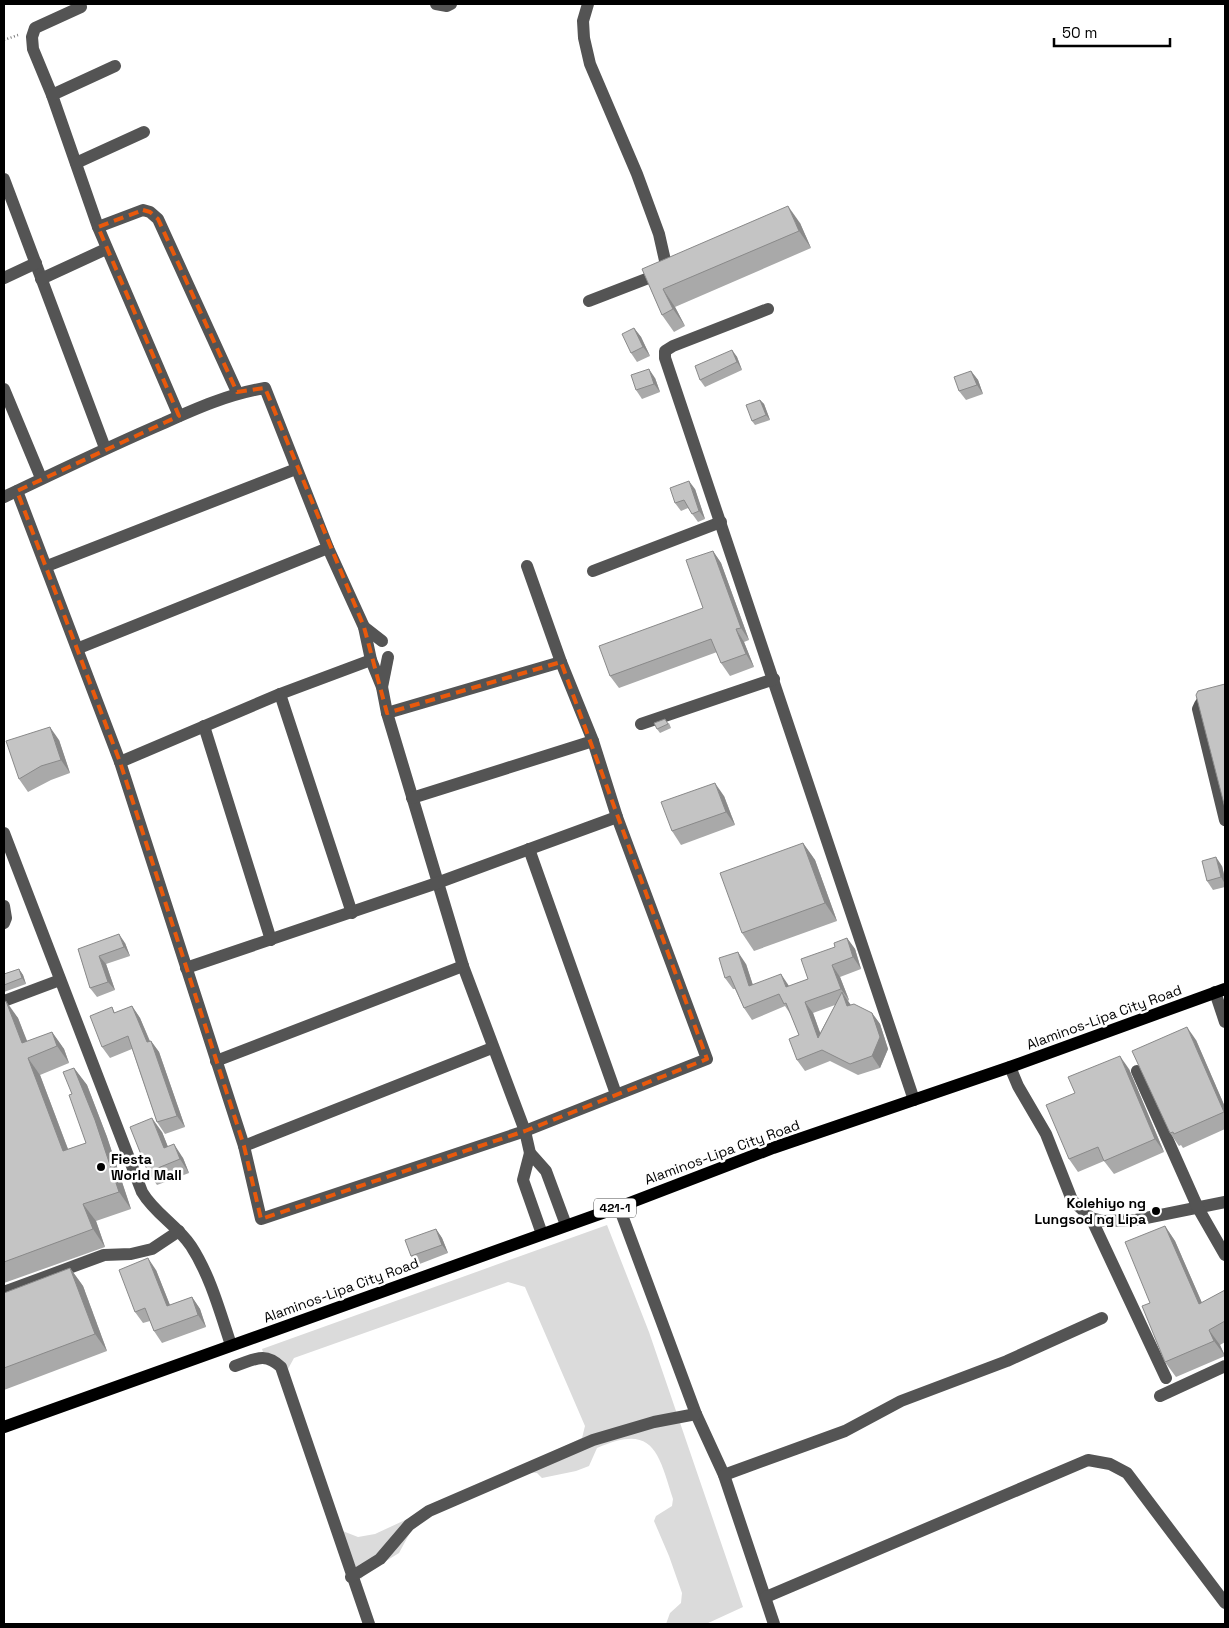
<svg xmlns="http://www.w3.org/2000/svg" width="1229" height="1628" viewBox="0 0 1229 1628" font-family="'Space Grotesk',sans-serif">
<rect width="100%" height="100%" fill="#fff"/>
<!-- green -->
<path fill="#dbdbdb" d="M607,1225L649,1332L743,1607L706,1624H666L670,1613L681,1603L682,1593L669,1556L654,1521L656,1516L672,1506L673,1499C658,1451 653,1423 597,1448L589,1466L576,1471L542,1478L537,1473L528,1472L439,1509L412,1529L399,1553L365,1574L361,1579L340,1530L358,1537L375,1534L582,1438L585,1426L525,1287L508,1282L294,1358L288,1369C282,1357 277,1355 264,1355L262,1349Z"/>
<g fill="none" stroke-linecap="round" stroke-linejoin="round">
<!-- path -->
<path stroke="#767676" stroke-width="2.5" stroke-dasharray="1 2.5" stroke-linecap="butt" d="M4,40L18,35"/>
<!-- minor -->
<g stroke="#545454" stroke-width="12">
<path d="M436,4L447,6L451,4"/>
<path d="M588,4L583,21L584,38L590,64L637,174L659,234L666,265L659,274L589,301"/>
<path d="M81,7L35,28L32,37L33,49L52,95L98,227L179,416"/>
<path d="M52,95L115,66"/>
<path d="M76,163L144,132"/>
<path d="M4,179L105,448"/>
<path d="M98,227L143,210L150,212L158,219L237,392"/>
<path d="M4,278L36,263"/>
<path d="M41,279L106,249"/>
<path d="M768,309L673,346L665,351V358L914,1100"/>
<path d="M4,389L41,478"/>
<path d="M17,491L120,762L244,1146L261,1219L525,1131L707,1059L617,817L593,741L561,662L527,566"/>
<path d="M4,497C57,472 110,446 164,423C197,408 229,394 265,388L328,548L364,627L371,660L382,687L387,713L463,966L525,1131L530,1153L546,1171L566,1225"/>
<path d="M47,566L296,469"/>
<path d="M593,571L721,522"/>
<path d="M364,627L382,641"/>
<path d="M79,648L328,548"/>
<path d="M382,687L388,657"/>
<path d="M1225,691C1212,695 1203,695 1198,709L1225,820"/>
<path d="M280,694L352,913"/>
<path d="M387,713L561,662"/>
<path d="M641,724L774,679"/>
<path d="M204,726L271,940"/>
<path d="M120,762L280,694L371,660"/>
<path d="M412,798L593,741"/>
<path d="M4,833L142,1192C155,1214 177,1225 191,1246C210,1275 220,1312 231,1345"/>
<path d="M529,849L616,1094"/>
<path d="M4,906L6,918L4,923"/>
<path d="M186,968L437,883L617,817"/>
<path d="M1215,992L1225,1022"/>
<path d="M4,1001L60,980"/>
<path d="M216,1061L463,966"/>
<path d="M1010,1067L1018,1086L1046,1134L1072,1200L1091,1218L1103,1221L1136,1220L1225,1202"/>
<path d="M1137,1071L1198,1208L1225,1255"/>
<path d="M244,1146L492,1048"/>
<path d="M530,1153L523,1180L542,1234"/>
<path d="M619,1207L696,1414L724,1475L774,1624"/>
<path d="M1091,1218L1166,1378"/>
<path d="M4,1292L104,1255L131,1254L152,1249L179,1231"/>
<path d="M235,1366C254,1360 264,1351 281,1367L369,1624"/>
<path d="M1160,1396L1225,1366"/>
<path d="M724,1475L845,1431L901,1401L1007,1361L1102,1318"/>
<path d="M351,1577L380,1559L409,1525L429,1511L593,1440L654,1422L696,1414"/>
<path d="M766,1597L1088,1460L1110,1464L1127,1473L1225,1603"/>
</g>
<!-- major -->
<path stroke="#000" stroke-width="12" d="M4,1427L619,1207L773,1148L1010,1067L1225,989"/>
</g>
<!-- wall -->
<g fill="#a9a9a9" fill-rule="evenodd">
<path d="M800,223L811,248L675,307L685,326L674,332L662,315L642,269Z"/>
<path d="M634,328L641,337L650,356L637,362L631,353Z"/>
<path d="M732,350L737,357L742,370L705,387L700,380Z"/>
<path d="M971,371L978,380L983,394L966,400L959,391Z"/>
<path d="M655,378L660,392L642,399L636,390Z"/>
<path d="M760,400L764,404L770,420L755,425L752,421Z"/>
<path d="M695,489L705,519L698,522L688,508L681,511L675,503Z"/>
<path d="M713,551L721,563L749,640L744,642L754,667L730,676L721,663L717,652L619,688L610,676L703,608Z"/>
<path d="M669,723L671,728L660,733L657,729Z"/>
<path d="M59,740L70,773L51,780L28,792L19,779Z"/>
<path d="M724,796L735,825L681,845L672,831Z"/>
<path d="M803,843L815,860L837,921L754,951L742,933Z"/>
<path d="M1222,866L1225,879V887L1213,890L1207,881Z"/>
<path d="M847,938L855,949L861,969L840,977L849,1000L848,1001L851,1005L872,1013L880,1024L888,1049L880,1068L858,1075L830,1061L805,1071L797,1060L799,1035L791,1015L785,1006L752,1020L744,1008L735,989H733L725,978L746,964L753,985L789,986L808,979L835,947ZM835,1005L820,1033L813,1013Z"/>
<path d="M125,943L130,956L106,964L115,990L97,997L90,988L78,949Z"/>
<path d="M19,969L23,975L26,984L4,992V974Z"/>
<path d="M4,1002L18,1018L27,1042L52,1032L64,1049L69,1063L40,1075L68,1149L86,1143L72,1094L74,1068L87,1085L107,1137L131,1209L96,1221L105,1247L4,1283Z"/>
<path d="M132,1006L140,1018L150,1041H151L159,1052L185,1127L165,1134L157,1122L132,1049L110,1058L102,1047L112,1007L115,1013Z"/>
<path d="M1196,1040L1225,1107V1129L1183,1148L1181,1145L1179,1146L1170,1133Z"/>
<path d="M1129,1069L1164,1152L1114,1174L1104,1161L1078,1172L1069,1159Z"/>
<path d="M162,1132L168,1147L183,1158L189,1173L157,1185L148,1172Z"/>
<path d="M1165,1226L1175,1241L1202,1303L1225,1290V1342L1220,1345L1225,1356L1176,1377L1165,1362L1150,1303Z"/>
<path d="M436,1229L442,1238L448,1253L417,1265L411,1256Z"/>
<path d="M70,1268L83,1286L107,1351L4,1390V1293Z"/>
<path d="M156,1270L170,1305L192,1297L200,1309L206,1327L162,1343L154,1331L150,1321L143,1323L135,1312Z"/>
</g>
<!-- shaded-wall -->
<g fill="#898989">
<path d="M788,206L800,223L811,248L799,231Z"/>
<path d="M663,289L675,307L685,326L673,309Z"/>
<path d="M634,328L641,337L650,356L643,347Z"/>
<path d="M732,350L737,357L742,370L737,362Z"/>
<path d="M649,369L655,378L660,392L654,384Z"/>
<path d="M971,371L978,380L983,394L977,385Z"/>
<path d="M760,400L764,404L770,420L766,415Z"/>
<path d="M689,481L695,489L705,519L699,511Z"/>
<path d="M713,551L721,563L749,640L741,628Z"/>
<path d="M736,629L744,642L754,667L746,654Z"/>
<path d="M50,727L59,740L70,773L61,760Z"/>
<path d="M715,783L724,796L735,825L726,812Z"/>
<path d="M803,843L815,860L837,921L825,903Z"/>
<path d="M1216,857L1222,866L1225,879V884L1221,877Z"/>
<path d="M119,934L125,943L130,956L124,947Z"/>
<path d="M847,938L855,949L861,969L853,957Z"/>
<path d="M738,952L746,964L757,998L749,986Z"/>
<path d="M99,956L106,964L115,990L108,982Z"/>
<path d="M832,965L840,977L849,1000L841,989Z"/>
<path d="M19,969L23,975L26,984L22,978Z"/>
<path d="M781,974L789,986L794,999L786,987Z"/>
<path d="M842,992L850,1004L855,1018L847,1006Z"/>
<path d="M6,1001L18,1018L33,1056L22,1043Z"/>
<path d="M805,1002L813,1013L826,1049L818,1038Z"/>
<path d="M132,1006L140,1018L155,1054L147,1042Z"/>
<path d="M872,1013L880,1024L888,1049L880,1068L872,1056Z"/>
<path d="M1187,1027L1196,1040L1225,1107V1114Z"/>
<path d="M52,1032L64,1049L69,1063L57,1046Z"/>
<path d="M151,1041L159,1052L185,1127L177,1116Z"/>
<path d="M1120,1056L1129,1069L1164,1152L1155,1139Z"/>
<path d="M28,1058L40,1075L75,1168L63,1151Z"/>
<path d="M74,1068L87,1085L107,1137L131,1209L119,1192Z"/>
<path d="M152,1118L162,1132L174,1162L164,1148Z"/>
<path d="M174,1144L183,1158L189,1173L180,1159Z"/>
<path d="M83,1204L96,1221L105,1247L93,1229Z"/>
<path d="M1165,1226L1175,1241L1209,1319L1199,1304Z"/>
<path d="M436,1229L442,1238L448,1253L442,1245Z"/>
<path d="M148,1258L156,1270L175,1318L167,1306Z"/>
<path d="M70,1268L83,1286L107,1351L95,1334Z"/>
<path d="M192,1297L200,1309L206,1327L198,1315Z"/>
<path d="M1209,1330L1220,1345L1225,1356L1214,1341Z"/>
</g>
<!-- building -->
<g fill="#c4c4c4" stroke="#898989">
<path d="M788,206L799,231L663,289L673,309L662,315L642,269Z"/>
<path d="M634,328L643,347L631,353L622,334Z"/>
<path d="M732,350L737,362L700,380L695,366Z"/>
<path d="M649,369L654,384L636,390L631,375Z"/>
<path d="M971,371L977,385L959,391L954,377Z"/>
<path d="M760,400L766,415L752,421L746,405Z"/>
<path d="M689,481L699,511L692,514L684,500L675,503L670,488Z"/>
<path d="M713,551L741,628L736,629L746,654L721,663L711,639L610,676L599,646L703,608L686,560Z"/>
<path d="M1225,684V808L1196,695L1198,691Z"/>
<path d="M665,719L668,724L657,729L654,723Z"/>
<path d="M50,727L61,760L41,766L19,779L6,741Z"/>
<path d="M715,783L726,812L672,831L661,802Z"/>
<path d="M803,843L825,903L742,933L720,873Z"/>
<path d="M1216,857L1221,877L1207,881L1202,861Z"/>
<path d="M119,934L124,947L99,956L108,982L90,988L78,949Z"/>
<path d="M847,938L853,957L832,965L841,989L805,1002L818,1038L842,992L847,1006L854,1004L872,1013L880,1037L872,1056L850,1064L822,1050L797,1060L789,1039L799,1035L786,1003L784,1004L779,994L744,1008L730,976L725,978L719,958L738,952L749,986L781,974L786,987L808,979L801,959L835,947L834,943Z"/>
<path d="M19,969L22,978L4,985V974Z"/>
<path d="M6,1001L22,1043L52,1032L57,1046L28,1058L63,1151L86,1143L69,1095L72,1094L63,1072L74,1068L95,1120L119,1192L83,1204L93,1229L4,1262V1002Z"/>
<path d="M132,1006L147,1042L151,1041L177,1116L157,1122L128,1036L102,1047L90,1016L112,1007L114,1013Z"/>
<path d="M1187,1027L1224,1112L1174,1134L1173,1132L1170,1133L1132,1051Z"/>
<path d="M1120,1056L1155,1139L1104,1161L1098,1147L1069,1159L1046,1105L1075,1093L1068,1077Z"/>
<path d="M152,1118L164,1148L174,1144L180,1159L148,1172L130,1127Z"/>
<path d="M1165,1226L1199,1304L1225,1290V1321L1209,1330L1214,1341L1165,1362L1142,1306L1150,1303L1125,1242Z"/>
<path d="M436,1229L442,1245L411,1256L405,1240Z"/>
<path d="M148,1258L167,1306L192,1297L198,1315L154,1331L145,1308L135,1312L119,1270Z"/>
<path d="M70,1268L95,1334L4,1368V1293Z"/>
</g>
<!-- marked area -->
<path fill="none" stroke="#e8590c" stroke-width="4" stroke-dasharray="10 6" stroke-linejoin="round" d="M143,210L150,212L158,219L237,392L265,388L364,627L387,713L561,662L707,1059L525,1131L261,1219L244,1146L120,762L17,491L179,416L98,227Z"/>
<!-- markers -->
<g fill="#000" stroke="#fff" stroke-width="2">
<circle cx="101" cy="1167" r="5"/>
<circle cx="1156" cy="1211" r="5"/>
</g>
<g text-anchor="middle" dominant-baseline="central" stroke-width="5" stroke-linejoin="round" paint-order="stroke">
<!-- shield labels -->
<rect fill="#fff" stroke="#4c4c4c" stroke-width="1" x="594" y="1198.5" width="42" height="19" rx="4"/>
<g font-size="12" font-weight="bold" fill="#000">
<text x="615" y="1208">421-1</text>
</g>
<!-- street labels -->
<g font-size="14" fill="#000" stroke="#fff">
<text transform="translate(1104 1017) rotate(-20)">Alaminos-Lipa City Road</text>
<text transform="translate(722 1152) rotate(-20)">Alaminos-Lipa City Road</text>
<text transform="translate(341 1290) rotate(-20)">Alaminos-Lipa City Road</text>
</g>
<!-- poi labels -->
<g font-size="14" font-weight="bold" fill="#000" stroke="#fff" text-anchor="start">
<text x="111" y="1159">Fiesta<tspan x="111" dy="16">World Mall</tspan></text>
<text x="1146" y="1203" text-anchor="end">Kolehiyo ng<tspan x="1146" dy="16">Lungsod ng Lipa</tspan></text>
</g>
</g>
<!-- border -->
<rect width="1229" height="1628" fill="none" stroke="#000000" stroke-width="10"/>
<!-- scale -->
<path d="M1054 38v8h116v-8" fill="none" stroke="#000000" stroke-width="2.5"/>
<text x="1062" y="38" font-size="15" fill="#000000" stroke="#ffffff" stroke-width="4" paint-order="stroke">50 m</text>
</svg>
